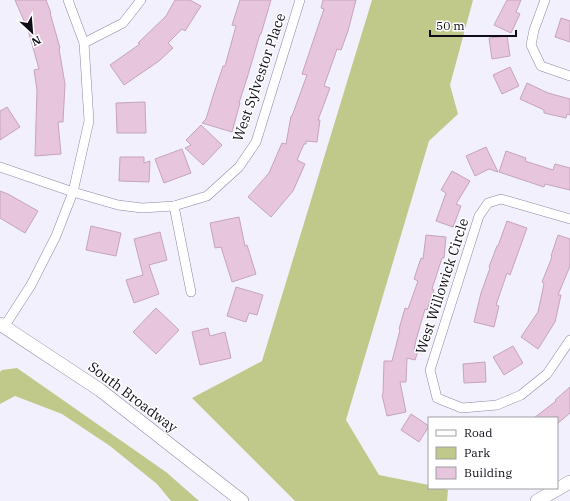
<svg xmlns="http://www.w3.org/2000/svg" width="570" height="501" viewBox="0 0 570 501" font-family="'IBM Plex Serif',serif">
<rect width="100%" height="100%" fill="#f3f0fe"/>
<!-- green -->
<g fill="#c0c98a">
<path d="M372,0H473L450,85L458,114L429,141L346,420L379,475L429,485V488H441L448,490L447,501H295L192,398L262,361Z"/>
<path d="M17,368L166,472L199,501H171L157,484L110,446L62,414L15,396L0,404V372L2,370Z"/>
</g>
<!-- building -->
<g fill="#e7c5dd" stroke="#c5a4bb">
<path d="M15,0H46L51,13H50L60,48L59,49L65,84L63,122H58L61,154L35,156L37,90L34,70L39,69L28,30Z"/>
<path d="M175,0H190L201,6L185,31L182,29L168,43L173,48L159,61L124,85L110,65L140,44L138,43L166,16Z"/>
<path d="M240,0H271L261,34H260L248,75L239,103H240L232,132L202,123L206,119L213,96L223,66H225L236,26L232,25Z"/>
<path d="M323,0H356L348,31L341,50L337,49L324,86L330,88L318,120H320L317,142L306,141V144H304L297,160L305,164L293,191L271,217L248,197L269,173L282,143L286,144L291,116H292L307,75L302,74L324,9L321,8Z"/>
<path d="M507,0H521L516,12L520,14L511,33L494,25Z"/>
<path d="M561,18L570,21V42L555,37Z"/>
<path d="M507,36L510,56L492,59L489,38Z"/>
<path d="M510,67L519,86L502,94L493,75Z"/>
<path d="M527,83L548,93L570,99V115L567,114L566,118L544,113V110L520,99Z"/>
<path d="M145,102L146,133H117L116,103Z"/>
<path d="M7,107L20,127L0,140V111Z"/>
<path d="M201,125L222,145L203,165L185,148L191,145L186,140Z"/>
<path d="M486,147L498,172L489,169L475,176L466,156Z"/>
<path d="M182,149L191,173L164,183L155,159Z"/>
<path d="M506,151L526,158L525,161L553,170L555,164L570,168V190L545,184L544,187L499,172Z"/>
<path d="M120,157H144V163L150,161L149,182L119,181Z"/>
<path d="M452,171L470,181L456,204L461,206L453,227L436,221L446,193L441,190Z"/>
<path d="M0,191L8,194L38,211L25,233L0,218Z"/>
<path d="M239,217L245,246L247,245L256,274L232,282L221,247L215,248L210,223Z"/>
<path d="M507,221L527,228L510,275L507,273L496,305L499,306L494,327L474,322L481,293L490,268L489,267L497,246H498Z"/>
<path d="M91,226L121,233L116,256L86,250Z"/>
<path d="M160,232L167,260L149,265L159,294L134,303L126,280L143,275L134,239Z"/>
<path d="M426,235L446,237L444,258H442L432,289L434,290L427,310L425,309L416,340L414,350L418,351L415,360L407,358L406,382H400L406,412L387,416L382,395L383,394L384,361H392L400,330L399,329L405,308L408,309L418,281L414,279L421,258L423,259Z"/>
<path d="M558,235L570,239V266L558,295H561L555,322L538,349L521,337L538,312L544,284L542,282L552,257L551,256Z"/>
<path d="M236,287L263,295L257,315L249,313L246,322L227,316Z"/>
<path d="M156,308L179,330L156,354L133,332Z"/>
<path d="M208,328L210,336L225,332L231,358L200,365L192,332Z"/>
<path d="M513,346L523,363L504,375L493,357Z"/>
<path d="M485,362L486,382L464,383L463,364Z"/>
<path d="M570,387V413L557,424V418H534L556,401L555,400Z"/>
<path d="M411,414L429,426L419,442L401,430Z"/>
</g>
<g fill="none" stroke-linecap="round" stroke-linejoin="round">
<defs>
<g id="street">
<path d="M545,0L534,30L531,45L541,66L570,76"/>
<path d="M84,43L123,23L141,0"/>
<path d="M0,167L73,192L118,205L142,208L174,206L207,196L239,167L256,142L300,0"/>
<path d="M174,206L191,292"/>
<path d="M570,219L501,199L488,203L479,216L430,370L437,398L462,408L497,405L521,395L547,374L570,340"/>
<path d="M4,327L31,285L56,236L73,192L89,121L84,43L68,0"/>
</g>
<g id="secondary">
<path d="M0,324L100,390L242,501"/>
<path d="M537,501L570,482"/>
</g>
</defs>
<!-- street casing -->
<use href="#street" stroke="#8d84a5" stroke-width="10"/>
<!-- secondary casing -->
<use href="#secondary" stroke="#8d84a5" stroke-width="14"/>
<!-- street -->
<use href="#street" stroke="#fff" stroke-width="9"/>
<!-- secondary -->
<use href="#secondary" stroke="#fff" stroke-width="13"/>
</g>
<g text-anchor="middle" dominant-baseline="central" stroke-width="3" stroke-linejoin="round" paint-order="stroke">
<!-- street labels -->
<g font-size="14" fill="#100d19" stroke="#fff">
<text transform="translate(259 77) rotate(-71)">West Sylvestor Place</text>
<text transform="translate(442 286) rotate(-72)">West Willowick Circle</text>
<text transform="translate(133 397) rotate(37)">South Broadway</text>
</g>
</g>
<!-- legend -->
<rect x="428" y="417" width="130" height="72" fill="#ffffff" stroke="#9f9ea3"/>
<rect x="436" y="430" width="20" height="6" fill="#ffffff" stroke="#9f9ea3"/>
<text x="464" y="437" font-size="12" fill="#100d19">Road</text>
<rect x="436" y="447" width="20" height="12" fill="#c0c98a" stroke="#9f9ea3"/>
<text x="464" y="457" font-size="12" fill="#100d19">Park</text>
<rect x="436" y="467" width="20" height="12" fill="#e7c5dd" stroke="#9f9ea3"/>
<text x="464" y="477" font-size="12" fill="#100d19">Building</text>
<!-- north arrow -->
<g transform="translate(32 32) rotate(154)" stroke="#ffffff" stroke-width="3" paint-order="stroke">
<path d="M0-3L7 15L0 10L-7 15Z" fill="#100d19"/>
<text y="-6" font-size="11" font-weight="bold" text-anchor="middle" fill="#100d19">N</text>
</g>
<!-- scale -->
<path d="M430 30v6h86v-6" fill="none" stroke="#100d19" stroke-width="2"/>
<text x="436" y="30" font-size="12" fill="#100d19" stroke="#ffffff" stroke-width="3" paint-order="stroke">50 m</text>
</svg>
